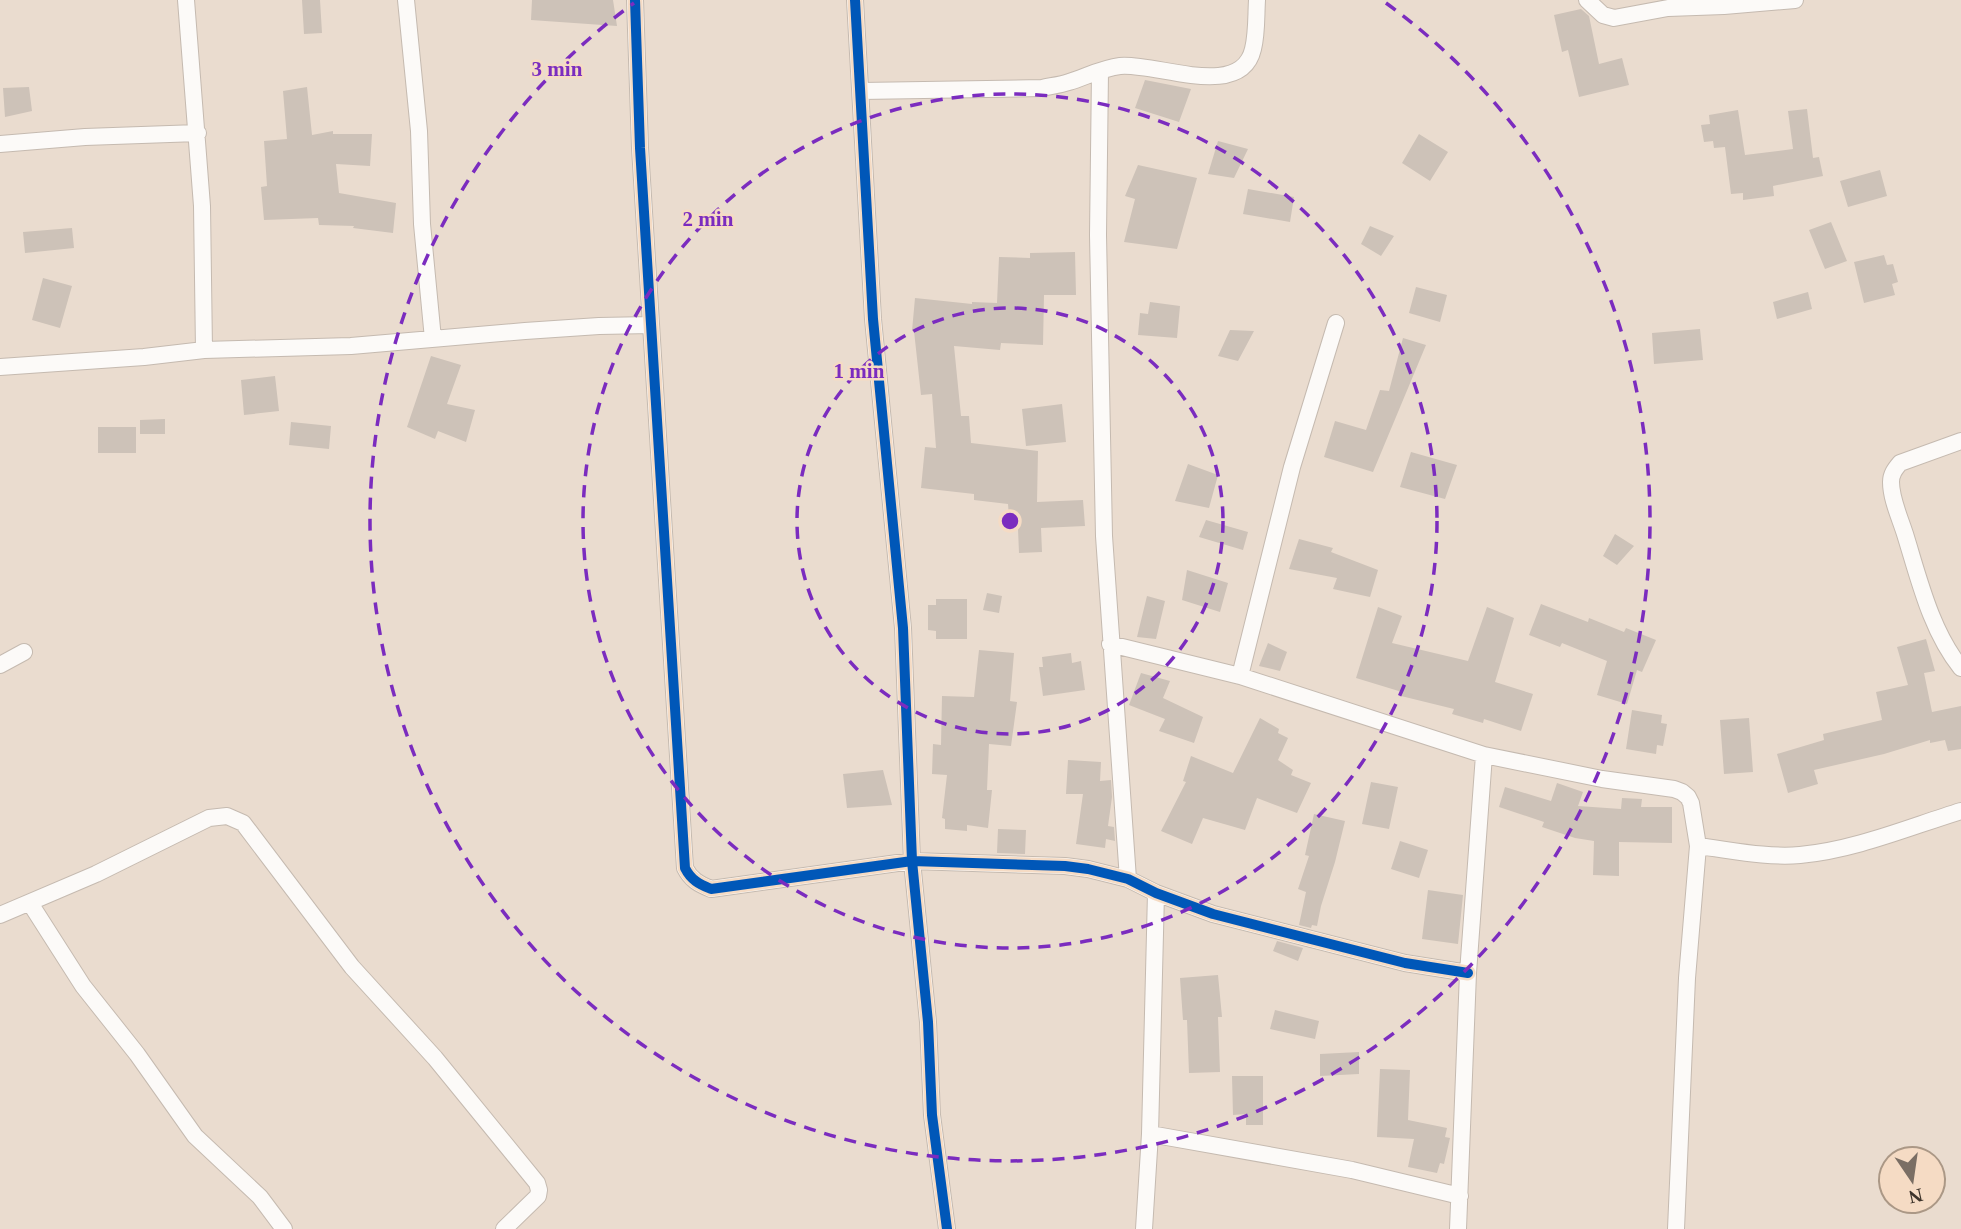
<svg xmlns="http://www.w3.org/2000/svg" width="1961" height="1229" font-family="'Times New Roman',serif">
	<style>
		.building { fill: #cdc2b8 }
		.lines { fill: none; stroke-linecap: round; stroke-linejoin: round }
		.street-casing { stroke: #c5bab0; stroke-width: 18 }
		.street { stroke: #fcfaf8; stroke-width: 16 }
		.cycleway-casing { stroke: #f5dbc4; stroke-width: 15 }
		.cycleway { stroke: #0057b8; stroke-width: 10 }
		.ring { fill: none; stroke: #7b2cbf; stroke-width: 3.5; stroke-dasharray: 12 9 }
		.centre { fill: #7b2cbf; stroke: #f5dbc4; stroke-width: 3.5 }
		.ring-label { font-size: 21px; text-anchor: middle; font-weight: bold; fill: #7b2cbf; stroke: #f5dbc4; stroke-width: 5; stroke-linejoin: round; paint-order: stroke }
	</style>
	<rect width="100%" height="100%" fill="#eadccf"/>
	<path class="building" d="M 302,0 L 320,0 L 322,33 L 304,34 Z
		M 532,0 L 613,0 L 617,26 L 531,20 Z
		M 1581,9 L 1589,16 L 1599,64 L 1622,58 L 1629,85 L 1579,97 L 1568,50 L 1562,52 L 1554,15 Z
		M 1145,80 L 1191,89 L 1179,122 L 1135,108 Z
		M 29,87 L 32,111 L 5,117 L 3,88 Z
		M 307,87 L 312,135 L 333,131 L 333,134 L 372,134 L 370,166 L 336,164 L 339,193 L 396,203 L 393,233 L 353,228 L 354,226 L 319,225 L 318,218 L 264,220 L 261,187 L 267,186 L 264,141 L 287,139 L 283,91 Z
		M 1807,109 L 1813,158 L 1819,157 L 1823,176 L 1773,186 L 1774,196 L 1743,200 L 1743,193 L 1731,194 L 1725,147 L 1714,148 L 1713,141 L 1704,142 L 1701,125 L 1710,124 L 1709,115 L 1738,110 L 1745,155 L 1793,149 L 1788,111 Z
		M 1419,134 L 1448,152 L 1430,181 L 1402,163 Z
		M 1218,141 L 1248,149 L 1234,178 L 1208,174 Z
		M 1138,165 L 1197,178 L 1177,249 L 1124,242 L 1135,199 L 1125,196 Z
		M 1880,170 L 1887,196 L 1848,207 L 1840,181 Z
		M 1248,189 L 1294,197 L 1290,222 L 1243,214 Z
		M 1831,222 L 1847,261 L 1825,269 L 1809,230 Z
		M 1370,226 L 1394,236 L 1381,256 L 1361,244 Z
		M 72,228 L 74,248 L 25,253 L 23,232 Z
		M 1075,252 L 1076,295 L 1044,295 L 1043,345 L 1001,343 L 1000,350 L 954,346 L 961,416 L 969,416 L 971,443 L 1038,451 L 1037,502 L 1083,500 L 1085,526 L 1041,528 L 1042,552 L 1019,553 L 1018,529 L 1010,530 L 1008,504 L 974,500 L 974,494 L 921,488 L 925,447 L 936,448 L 932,394 L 921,395 L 914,331 L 912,331 L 915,298 L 972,304 L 972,302 L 997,303 L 999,257 L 1030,258 L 1030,253 Z
		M 1884,255 L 1887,265 L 1893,264 L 1898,282 L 1892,284 L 1895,295 L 1864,303 L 1854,262 Z
		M 43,278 L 72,286 L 60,328 L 32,320 Z
		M 1416,287 L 1447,295 L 1440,322 L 1409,313 Z
		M 1808,292 L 1812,309 L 1777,319 L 1773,302 Z
		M 1150,302 L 1180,306 L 1177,338 L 1138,335 L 1140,313 L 1148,314 Z
		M 1700,329 L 1703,360 L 1654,364 L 1652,333 Z
		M 1230,330 L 1254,331 L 1238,361 L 1218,356 Z
		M 1403,338 L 1426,345 L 1373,472 L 1324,457 L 1335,421 L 1366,430 L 1380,390 L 1389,391 Z
		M 431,356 L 461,365 L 447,404 L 475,410 L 466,442 L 438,431 L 435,439 L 407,427 Z
		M 275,376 L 279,411 L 244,415 L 241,380 Z
		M 1062,404 L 1066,442 L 1026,446 L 1022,409 Z
		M 165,419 L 165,434 L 140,434 L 140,420 Z
		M 291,422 L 331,426 L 329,449 L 289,445 Z
		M 98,427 L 136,427 L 136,453 L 98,453 Z
		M 1411,452 L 1457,465 L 1445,499 L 1400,487 Z
		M 1188,464 L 1218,475 L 1209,508 L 1175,501 Z
		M 1206,520 L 1248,532 L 1243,550 L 1199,537 Z
		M 1615,534 L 1634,546 L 1617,565 L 1603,556 Z
		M 1299,539 L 1333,548 L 1331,552 L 1378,570 L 1370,597 L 1333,589 L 1337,578 L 1289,569 Z
		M 1187,570 L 1228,583 L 1220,612 L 1182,600 Z
		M 987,593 L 1002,596 L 999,613 L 983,610 Z
		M 1147,596 L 1165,601 L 1156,639 L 1137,637 Z
		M 936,599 L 967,599 L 967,639 L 936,639 L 936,631 L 928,630 L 928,605 L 936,605 Z
		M 1541,604 L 1588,622 L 1589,618 L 1624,632 L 1626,628 L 1656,640 L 1642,672 L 1637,670 L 1627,704 L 1597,695 L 1607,661 L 1562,643 L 1560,647 L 1529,635 Z
		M 1378,607 L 1402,616 L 1392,643 L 1468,661 L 1487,607 L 1514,618 L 1495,682 L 1533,694 L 1521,731 L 1484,719 L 1483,723 L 1452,714 L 1454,709 L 1401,696 L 1402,692 L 1356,678 Z
		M 1926,639 L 1935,671 L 1924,673 L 1932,712 L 1961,706 L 1961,749 L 1948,751 L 1945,740 L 1930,743 L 1930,740 L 1884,754 L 1814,770 L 1818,784 L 1788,793 L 1777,754 L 1824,740 L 1823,734 L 1882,720 L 1876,692 L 1908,685 L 1897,647 Z
		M 1268,643 L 1287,652 L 1280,671 L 1259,666 Z
		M 979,650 L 1014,653 L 1010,701 L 1017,702 L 1011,746 L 989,744 L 987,790 L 992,790 L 988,828 L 967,825 L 967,831 L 945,829 L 945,819 L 942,818 L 947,775 L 932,774 L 933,744 L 941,745 L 942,696 L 974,697 Z
		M 1071,653 L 1072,663 L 1081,661 L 1085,690 L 1043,696 L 1039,667 L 1043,667 L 1042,657 Z
		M 1141,673 L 1170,681 L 1163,698 L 1203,717 L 1194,743 L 1159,731 L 1165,719 L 1129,705 Z
		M 1632,710 L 1662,715 L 1661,723 L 1667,724 L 1663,746 L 1657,745 L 1656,754 L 1626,749 Z
		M 1260,718 L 1279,729 L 1278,733 L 1288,738 L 1278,760 L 1293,770 L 1291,775 L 1311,783 L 1297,813 L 1257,798 L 1245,830 L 1203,818 L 1192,844 L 1161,831 L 1186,782 L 1183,781 L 1191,756 L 1233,773 Z
		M 1749,718 L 1753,772 L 1724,774 L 1720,720 Z
		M 1068,760 L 1101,762 L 1100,781 L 1111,780 L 1112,797 L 1108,826 L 1114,827 L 1115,841 L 1106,839 L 1105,848 L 1076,844 L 1083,794 L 1066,794 Z
		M 883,770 L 892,805 L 847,808 L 843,774 Z
		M 1371,782 L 1398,787 L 1389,829 L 1362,824 Z
		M 1557,783 L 1583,792 L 1578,806 L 1621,809 L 1622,798 L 1642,799 L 1641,807 L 1672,807 L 1672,843 L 1619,842 L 1619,876 L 1593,875 L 1594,841 L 1575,838 L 1542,827 L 1544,822 L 1499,807 L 1505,787 L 1551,801 Z
		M 1314,814 L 1345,821 L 1335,862 L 1321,906 L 1317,926 L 1312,925 L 1311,928 L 1299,925 L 1306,892 L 1298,889 L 1309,856 L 1305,855 Z
		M 998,829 L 1026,830 L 1025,854 L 997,853 Z
		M 1400,841 L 1428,850 L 1419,878 L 1391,869 Z
		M 1428,890 L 1463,895 L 1458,944 L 1422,939 Z
		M 1277,941 L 1303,948 L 1298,961 L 1273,951 Z
		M 1218,975 L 1222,1017 L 1218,1017 L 1220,1072 L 1189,1073 L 1187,1020 L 1183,1020 L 1180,978 Z
		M 1275,1010 L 1319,1021 L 1315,1039 L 1270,1029 Z
		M 1359,1052 L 1359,1074 L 1320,1076 L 1320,1054 Z
		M 1380,1069 L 1410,1070 L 1408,1120 L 1447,1128 L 1445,1137 L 1450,1138 L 1444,1164 L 1440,1163 L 1437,1173 L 1408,1167 L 1414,1139 L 1377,1137 Z
		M 1232,1076 L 1263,1076 L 1263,1125 L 1246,1125 L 1246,1114 L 1233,1115 Z"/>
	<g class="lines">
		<defs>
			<path id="street" d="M 186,0 L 202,206 L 204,350
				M 406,0 L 419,131 L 422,224 L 433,339
				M 635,0 L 640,148 L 685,868 C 691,880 699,884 711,889 L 912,861 L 1065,866 L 1088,869 L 1128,879 L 1156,893 L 1213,914 L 1405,963 L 1468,973
				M 855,0 L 873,319 L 903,628 L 912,861 L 928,1022 L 932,1115 L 947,1229
				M 1587,0 L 1603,15 L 1614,18 L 1668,8 L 1724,6 L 1795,0
				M 1100,72 L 1098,235 L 1104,536 L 1128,879
				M 861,91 L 1042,88 C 1051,86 1060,85 1069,82 C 1085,77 1103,68 1120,66 C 1155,62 1241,101 1253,49 C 1257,33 1256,16 1257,0
				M 0,144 L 85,137 L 198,133
				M 0,367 L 144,357 L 204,350 L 351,346 L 525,331 L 599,326 L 651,325
				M 1961,441 L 1900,463 C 1895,469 1891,474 1891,482 C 1891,499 1900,518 1905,534 C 1919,579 1931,631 1961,668
				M 1110,644 L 1240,676 L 1484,755 L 1602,779 L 1674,789 L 1682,792 L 1688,797 L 1691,803 L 1698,846 L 1687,978 L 1676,1229
				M 0,665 L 24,652
				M 1240,676 L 1292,467 L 1336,323
				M 1698,846 C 1731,850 1767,858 1800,855 C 1855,850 1909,827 1961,811
				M 30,903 L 83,986 L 137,1054 L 195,1136 L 260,1197 L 284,1229
				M 0,915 L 96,874 L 209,818 L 227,816 L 243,823 L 352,967 L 435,1058 L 537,1183 L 539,1190 L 538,1196 L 504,1229
				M 1150,1134 L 1352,1170 L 1460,1196
				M 1144,1229 L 1150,1134 L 1156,893
				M 1458,1229 L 1468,973 L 1484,755"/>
		</defs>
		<use href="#street" class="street-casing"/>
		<use href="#street" class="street"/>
		<defs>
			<path id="cycleway" d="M 635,0 L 640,148 L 685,868 C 691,880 699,884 711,889 L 912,861 L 1065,866 L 1088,869 L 1128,879 L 1156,893 L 1213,914 L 1405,963 L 1468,973
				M 855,0 L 873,319 L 903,628 L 912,861 L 928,1022 L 932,1115 L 947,1229"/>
		</defs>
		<use href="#cycleway" class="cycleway-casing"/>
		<use href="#cycleway" class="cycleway"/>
	</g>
	<g class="ring">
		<circle cx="1010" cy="521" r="213"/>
		<circle cx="1010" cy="521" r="427"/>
		<path d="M1386 3A640 640 0 1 1 634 3"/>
	</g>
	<circle cx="1010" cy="521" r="10" class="centre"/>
	<g class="ring-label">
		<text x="557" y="76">3 min</text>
		<text x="708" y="226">2 min</text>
		<text x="859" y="378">1 min</text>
	</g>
	<g transform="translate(1912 1180) rotate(167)"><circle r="33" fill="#f5dbc4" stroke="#ab9886" stroke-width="2"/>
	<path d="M0-5L12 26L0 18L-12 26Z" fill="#7a6e64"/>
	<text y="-10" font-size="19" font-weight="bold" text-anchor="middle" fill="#3d332a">N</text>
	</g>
</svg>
